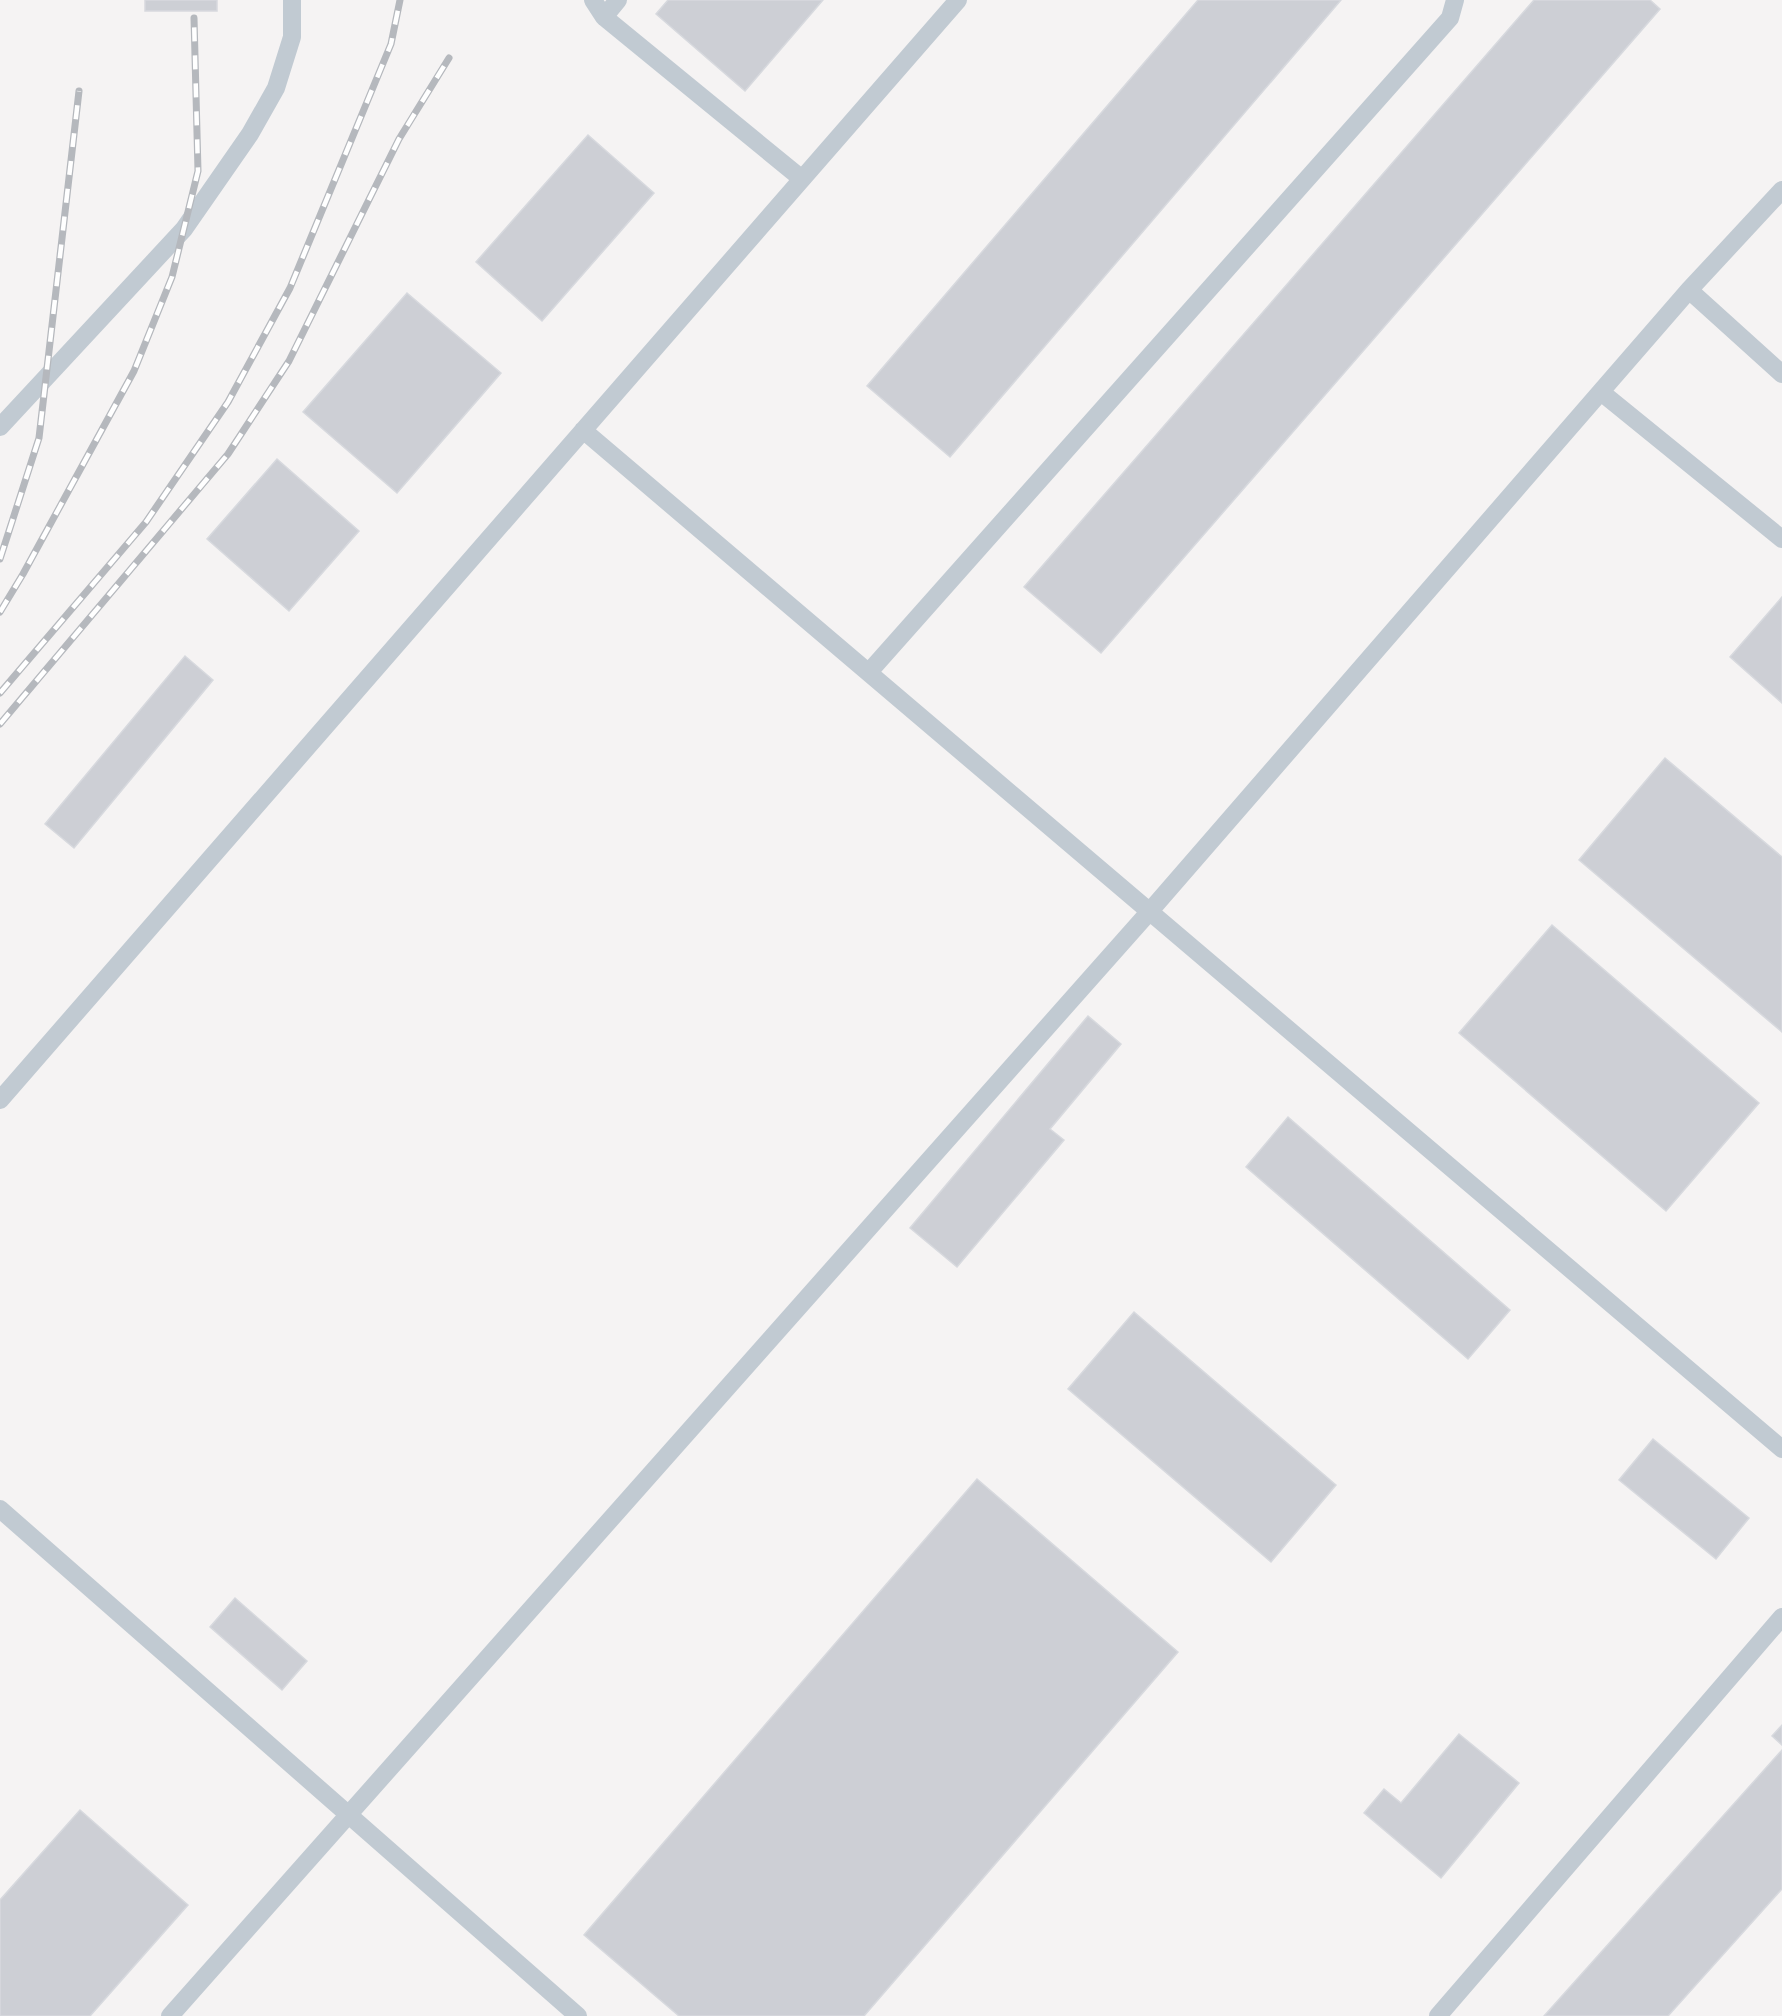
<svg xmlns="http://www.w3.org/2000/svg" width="1782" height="2016" font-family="'Fira Sans',sans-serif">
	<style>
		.building { fill: #cdcfd5; stroke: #d7d9de; stroke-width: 1.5 }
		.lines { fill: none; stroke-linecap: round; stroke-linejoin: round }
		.service { stroke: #c1cad2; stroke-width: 18 }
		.rail-casing { stroke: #b5b8bd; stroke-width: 7 }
		.rail { stroke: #fff; stroke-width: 4.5; stroke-dasharray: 14; stroke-linecap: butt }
	</style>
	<rect width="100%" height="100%" fill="#f5f3f3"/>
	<path class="building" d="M 145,0 L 217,0 L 217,11 L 145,11 Z
		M 668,0 L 823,0 L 745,91 L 656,14 Z
		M 1198,0 L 1341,0 L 950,457 L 867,386 Z
		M 1534,0 L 1650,0 L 1660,9 L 1101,653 L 1024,587 Z
		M 588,135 L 654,193 L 542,321 L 476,262 Z
		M 407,293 L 501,373 L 397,493 L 303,412 Z
		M 277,459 L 359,531 L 289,611 L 207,539 Z
		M 1782,597 L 1782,703 L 1730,657 Z
		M 185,656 L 213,680 L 74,848 L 45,824 Z
		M 1665,758 L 1782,857 L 1782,1032 L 1579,860 Z
		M 1552,925 L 1759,1103 L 1666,1211 L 1459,1033 Z
		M 1088,1016 L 1121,1044 L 1050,1129 L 1064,1140 L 957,1267 L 910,1228 Z
		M 1288,1117 L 1510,1310 L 1468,1359 L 1246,1167 Z
		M 1134,1312 L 1336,1485 L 1271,1562 L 1068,1389 Z
		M 1653,1439 L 1749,1518 L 1716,1559 L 1619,1480 Z
		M 977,1479 L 1178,1652 L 864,2016 L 679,2016 L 584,1935 Z
		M 235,1598 L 307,1661 L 282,1690 L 210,1627 Z
		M 1782,1725 L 1782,1745 L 1772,1736 Z
		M 1459,1734 L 1519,1783 L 1441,1878 L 1364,1813 L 1384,1789 L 1401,1803 Z
		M 1782,1750 L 1782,1889 L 1668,2016 L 1544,2016 Z
		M 80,1810 L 188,1905 L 90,2016 L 0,2016 L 0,1900 Z"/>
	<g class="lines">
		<path class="service" d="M 593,0 L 604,17
			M 618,0 L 604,17 L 802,179
			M 1689,290 L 1782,374
			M 1601,392 L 1782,539
			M 0,427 L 184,229 L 250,134 L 276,88 L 292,37 L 292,0
			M 583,430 L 1782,1449
			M 869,672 L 1450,18 L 1455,0
			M 0,1100 L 958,0
			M 0,1509 L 578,2016
			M 170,2016 L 1150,911 L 1689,290 L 1782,190
			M 1438,2016 L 1782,1617"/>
		<defs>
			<path id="rail" d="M 0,559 L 39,438 L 79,91
				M 0,612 L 23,574 L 134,371 L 172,277 L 198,171 L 194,18
				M 0,693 L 146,522 L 228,402 L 290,288 L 391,44 L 400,0
				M 0,724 L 228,454 L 289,361 L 399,139 L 449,58"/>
		</defs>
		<use href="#rail" class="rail-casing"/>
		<use href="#rail" class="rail"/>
	</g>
</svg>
